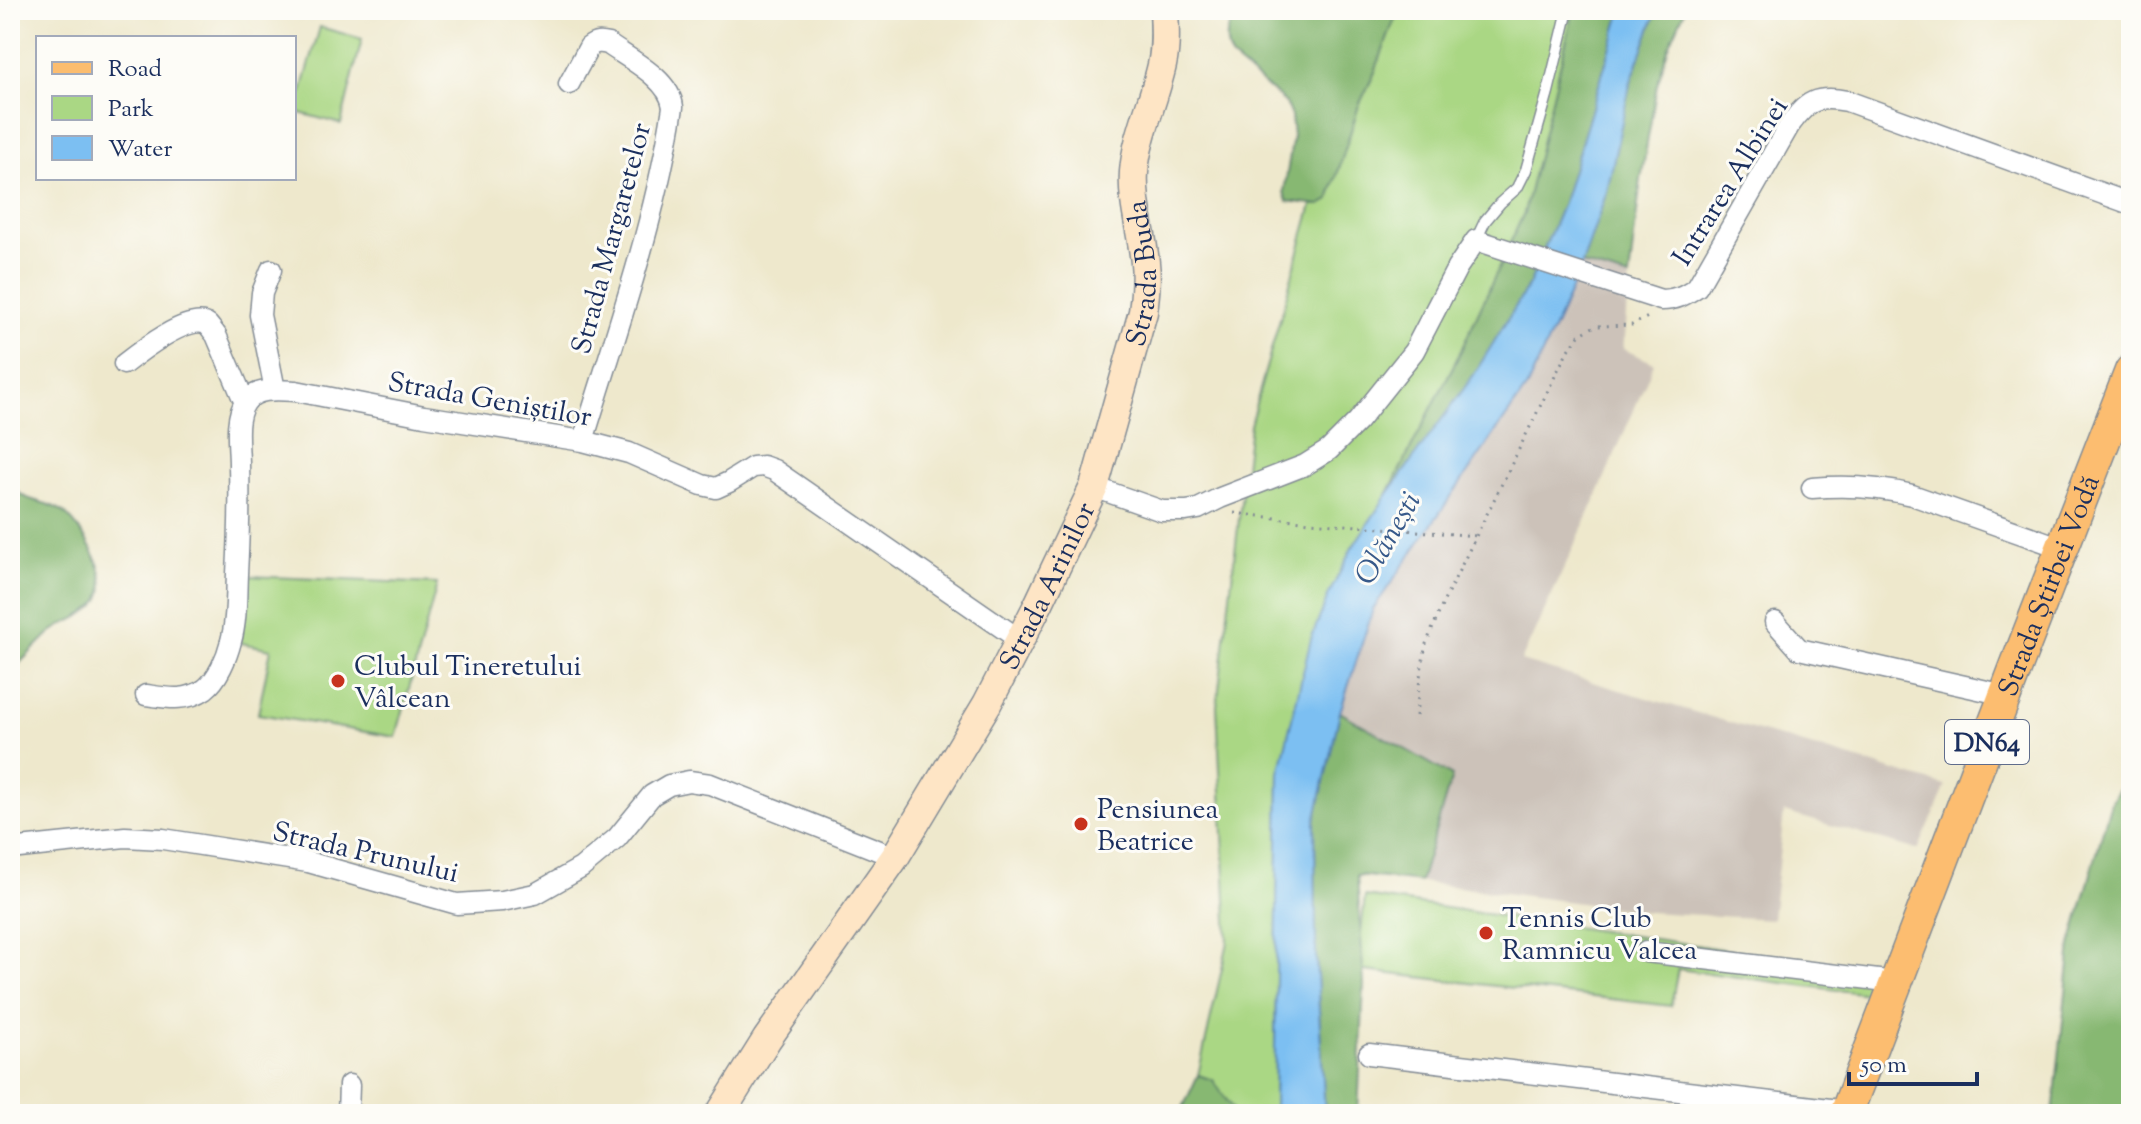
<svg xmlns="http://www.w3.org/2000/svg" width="2141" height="1124" font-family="'Sorts Mill Goudy',serif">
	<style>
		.industrial { fill: #ccc2b9 }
		.green { fill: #aad784; stroke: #628371; stroke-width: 2 }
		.forest { fill: #87b872; stroke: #517468; stroke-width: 2 }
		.water { fill: #7cbff2; stroke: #4c77a8; stroke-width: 2 }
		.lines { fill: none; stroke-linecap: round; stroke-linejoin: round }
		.lane-casing { stroke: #848c95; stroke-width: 13 }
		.street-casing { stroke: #848c95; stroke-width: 23 }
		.secondary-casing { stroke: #848c95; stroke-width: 31 }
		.primary-casing { stroke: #848c95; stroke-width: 35 }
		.path { stroke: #848c95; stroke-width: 3; stroke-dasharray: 2 6; stroke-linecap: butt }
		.lane { stroke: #fff; stroke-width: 10 }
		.street { stroke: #fff; stroke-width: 20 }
		.secondary { stroke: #fee5c5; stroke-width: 28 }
		.primary { stroke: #fcbd6f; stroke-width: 32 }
		.poi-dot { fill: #c8321e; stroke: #fdfcf7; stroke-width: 3 }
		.labels { text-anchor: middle; stroke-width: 6; stroke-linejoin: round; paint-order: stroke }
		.shield { fill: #fdfcf7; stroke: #5f6c8c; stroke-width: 2 }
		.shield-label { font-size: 26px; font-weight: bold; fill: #1b2f5e }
		.street-label { font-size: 28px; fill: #1b2f5e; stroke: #fdfcf7 }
		.poi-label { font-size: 28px; fill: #1b2f5e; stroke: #fdfcf7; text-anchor: start }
		.water-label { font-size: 30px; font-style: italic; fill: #385a8a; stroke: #fdfcf7 }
	</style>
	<rect width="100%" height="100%" fill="#fdfcf7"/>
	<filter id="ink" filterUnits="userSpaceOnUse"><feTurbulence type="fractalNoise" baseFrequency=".0125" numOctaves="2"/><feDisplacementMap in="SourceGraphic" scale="16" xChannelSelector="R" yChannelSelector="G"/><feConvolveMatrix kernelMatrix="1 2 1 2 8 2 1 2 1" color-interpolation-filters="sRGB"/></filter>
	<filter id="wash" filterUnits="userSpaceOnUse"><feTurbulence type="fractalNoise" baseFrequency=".006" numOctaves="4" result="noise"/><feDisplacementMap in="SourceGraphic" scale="32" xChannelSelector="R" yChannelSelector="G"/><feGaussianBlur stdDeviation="1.8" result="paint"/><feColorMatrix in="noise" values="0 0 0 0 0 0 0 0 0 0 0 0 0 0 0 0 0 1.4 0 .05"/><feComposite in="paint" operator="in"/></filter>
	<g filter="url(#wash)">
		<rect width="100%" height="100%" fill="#eee8cc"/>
		<path class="industrial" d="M 1582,264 L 1629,278 L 1623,349 L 1654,363 L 1589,514 L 1521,661 L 1946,786 L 1918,850 L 1784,812 L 1772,919 L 1648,912 L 1420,882 L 1452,776 L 1340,712 L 1373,609 L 1527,387 Z"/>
		<path class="green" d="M 1401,10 L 1574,10 L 1524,213 L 1458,357 L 1387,495 L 1352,548 L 1279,773 L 1274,1114 L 1236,1114 L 1213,1080 L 1198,1075 L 1228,942 L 1217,706 L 1250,425 L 1312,205 L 1320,205 L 1329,200 L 1359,105 L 1374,74 L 1394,21 Z
			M 320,27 L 362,39 L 341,124 L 296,112 Z
			M 247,576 L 437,584 L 396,737 L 258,714 L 271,649 L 241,643 Z
			M 1365,896 L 1890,974 L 1882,996 L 1678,969 L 1671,1006 L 1357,970 Z"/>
		<path class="forest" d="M 1242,10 L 1401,10 L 1394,21 L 1374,74 L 1359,105 L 1329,200 L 1320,205 L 1287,201 L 1284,192 L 1293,136 L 1291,116 L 1285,102 L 1231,57 C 1222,39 1228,23 1242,10 Z
			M 1574,10 L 1622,10 L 1562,206 L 1530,283 L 1474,376 L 1387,495 L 1458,357 L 1524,213 Z
			M 1657,10 L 1685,10 L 1668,49 L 1657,85 L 1641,179 L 1629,278 L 1582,264 L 1607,191 L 1630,84 Z
			M 10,475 C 16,506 42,497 62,511 C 81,525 116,580 97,603 C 85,617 64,622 50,633 C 36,646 24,660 10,672 Z
			M 1340,712 L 1452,776 L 1420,882 L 1357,875 L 1364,984 L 1358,1114 L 1325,1114 L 1316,958 L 1315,821 Z
			M 2131,771 L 2131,1114 L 2053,1114 L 2071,945 L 2111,802 Z
			M 1198,1075 L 1213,1080 L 1236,1114 L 1180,1114 Z"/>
		<path class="water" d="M 1622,10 L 1657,10 L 1630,84 L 1607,191 L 1582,264 L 1561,313 L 1527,387 L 1373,609 L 1340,712 L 1315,821 L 1316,958 L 1325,1114 L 1274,1114 L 1279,773 L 1311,639 L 1329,594 L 1352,548 L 1387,495 L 1473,376 L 1530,283 L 1562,206 Z"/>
	</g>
	<g filter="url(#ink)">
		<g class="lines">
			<defs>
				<path id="lane" d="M 1476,240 L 1485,221 L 1500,203 L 1517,188 L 1526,170 L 1548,92 L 1568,10"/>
				<path id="street" d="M 569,84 L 589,47 C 595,42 600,42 608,44 C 629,59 670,79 673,107 C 656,221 616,332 583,441
					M 271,270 L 262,293 L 260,315 L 275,390
					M 124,364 C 138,353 190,312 208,325 C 209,326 215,334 216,335 L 245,403
					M 1094,487 L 1162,511 L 1186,511 L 1198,509 L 1220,498 L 1305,465 L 1329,450 L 1358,421 L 1414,351 L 1457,268 L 1476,240 L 1661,300 C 1676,300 1685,295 1697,287 L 1789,126 C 1807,101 1816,95 1847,101 L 2131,204
					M 1812,488 C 1847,485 1879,487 1912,495 L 2062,548
					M 1775,622 L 1799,649 L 2005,695
					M 146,695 C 168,698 186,702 205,689 C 218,679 227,657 231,641 C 237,620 236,596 237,574 C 239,537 240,501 239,464 C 239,446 234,419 245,403 C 256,387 279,390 296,391 L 424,416 L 583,441 L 629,453 L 702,485 L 716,488 L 729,482 L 753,467 L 763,466 L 774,470 L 1020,640
					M 10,849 L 125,837 L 163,839 L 308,862 L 457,904 L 502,901 L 535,894 L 581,868 L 617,838 L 652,795 L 669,785 L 689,781 L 710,784 L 895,857
					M 1646,952 L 1895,982
					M 1369,1054 L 1847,1111
					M 348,1114 L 349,1085"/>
				<g id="secondary">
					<path id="s1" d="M 720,1114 L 767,1039 L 895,857 L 987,704 L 1038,605 L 1094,487 L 1143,312 C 1145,295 1147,280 1145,263 C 1142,232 1132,203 1134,172 C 1137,135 1154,101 1162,65 C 1166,47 1165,28 1164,10"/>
				</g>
				<g id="primary">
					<path id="s2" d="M 1846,1114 L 2019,659 L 2131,371"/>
				</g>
			</defs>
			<use href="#lane" class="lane-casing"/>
			<use href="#street" class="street-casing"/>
			<use href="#secondary" class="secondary-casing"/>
			<use href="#primary" class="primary-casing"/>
			<path class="path" d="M 1234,513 L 1310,522 L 1477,536
				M 1416,716 L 1420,677 L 1426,644 L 1444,601 L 1565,356 L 1579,335 L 1595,326 L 1632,325 L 1648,317"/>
			<use href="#lane" class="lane"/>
			<use href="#street" class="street"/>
			<use href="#secondary" class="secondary"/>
			<use href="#primary" class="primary"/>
		</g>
	</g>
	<g class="poi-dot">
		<circle cx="338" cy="681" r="8"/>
		<circle cx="1081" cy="824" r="8"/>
		<circle cx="1486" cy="933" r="8"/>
	</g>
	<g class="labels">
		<rect class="shield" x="1945" y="720" width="84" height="44" rx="6"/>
		<g class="shield-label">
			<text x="1987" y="751">DN64</text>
		</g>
		<g class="street-label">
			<text transform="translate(1729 181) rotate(-58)" y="10">Intrarea Albinei</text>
			<text transform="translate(610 238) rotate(-75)" y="10">Strada Margaretelor</text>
			<text dy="10" stroke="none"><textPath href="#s1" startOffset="952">Strada Buda</textPath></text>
			<text transform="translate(490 398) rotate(10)" y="10">Strada Geniștilor</text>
			<text dy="10" stroke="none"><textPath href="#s2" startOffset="566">Strada Știrbei Vodă</textPath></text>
			<text dy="10" stroke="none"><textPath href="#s1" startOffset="622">Strada Arinilor</textPath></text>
			<text transform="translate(366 851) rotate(13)" y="10">Strada Prunului</text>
		</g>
		<g class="poi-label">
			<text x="354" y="675">Clubul Tineretului<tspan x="354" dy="32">Vâlcean</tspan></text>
			<text x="1097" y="818">Pensiunea<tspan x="1097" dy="32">Beatrice</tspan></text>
			<text x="1502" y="927">Tennis Club<tspan x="1502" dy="32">Ramnicu Valcea</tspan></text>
		</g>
		<g class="water-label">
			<text transform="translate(1387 538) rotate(-60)" y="10">Olănești</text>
		</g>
	</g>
	<rect width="2141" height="1124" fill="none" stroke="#fdfcf7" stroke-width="40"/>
	<rect x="36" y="36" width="260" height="144" fill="#fdfcf7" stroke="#a3aaba" stroke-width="2"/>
	<rect x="52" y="62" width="40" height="12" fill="#fcbd6f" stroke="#a3aaba" stroke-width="2"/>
	<text x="108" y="76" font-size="24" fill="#1b2f5e">Road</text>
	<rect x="52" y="96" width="40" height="24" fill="#aad784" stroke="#a3aaba" stroke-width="2"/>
	<text x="108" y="116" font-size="24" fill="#1b2f5e">Park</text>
	<rect x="52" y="136" width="40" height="24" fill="#7cbff2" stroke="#a3aaba" stroke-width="2"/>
	<text x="108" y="156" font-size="24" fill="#1b2f5e">Water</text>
	<path d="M1849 1072v12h128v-12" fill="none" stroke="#1b2f5e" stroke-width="4"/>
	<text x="1861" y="1072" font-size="24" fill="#1b2f5e" stroke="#fdfcf7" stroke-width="6" paint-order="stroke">50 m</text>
</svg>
